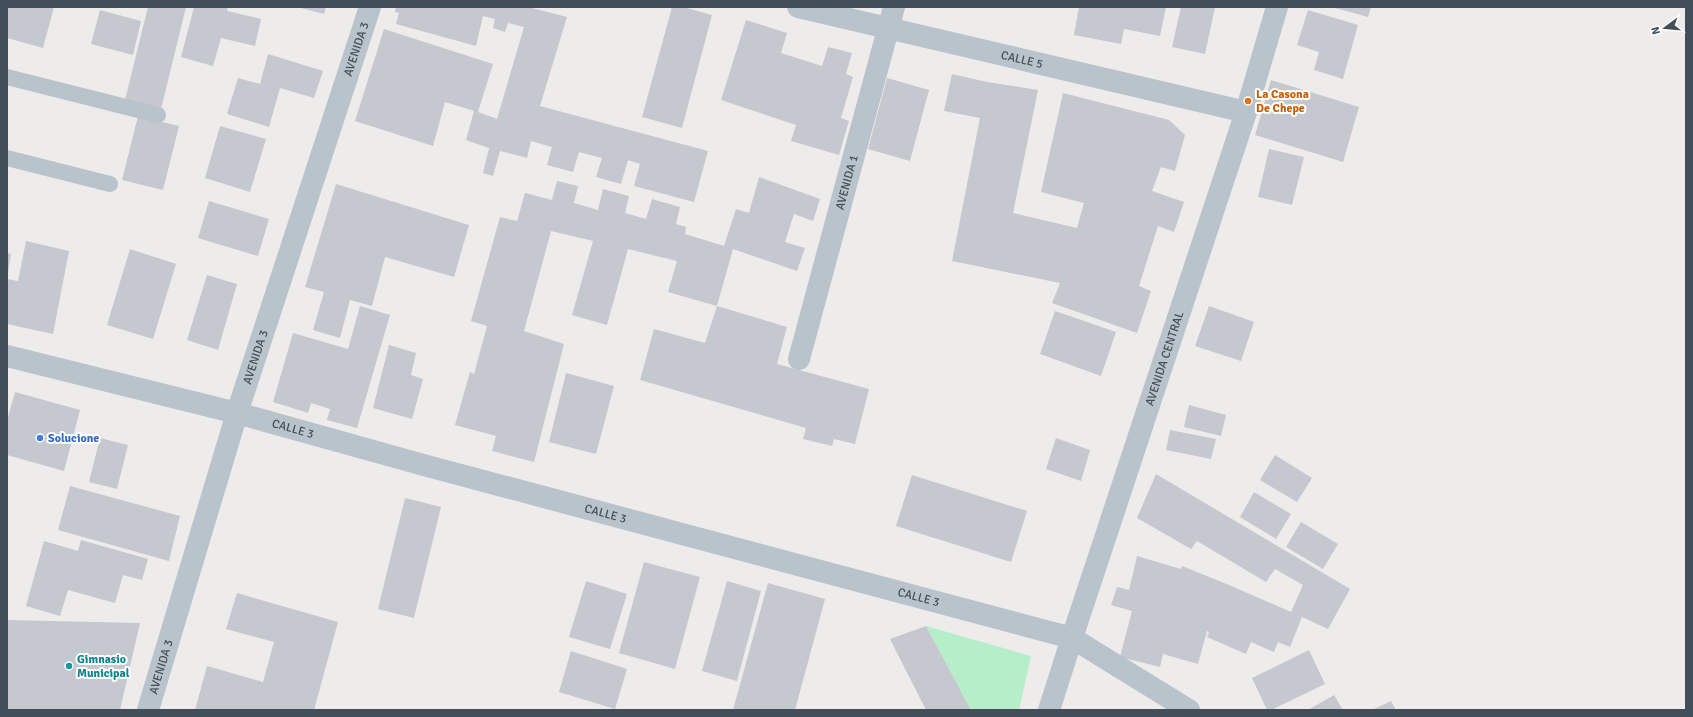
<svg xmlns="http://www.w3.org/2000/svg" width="1693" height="717" font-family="Signika,sans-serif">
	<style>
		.green { fill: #b7eeca }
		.building { fill: #c5c8ce }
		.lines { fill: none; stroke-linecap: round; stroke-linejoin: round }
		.service { stroke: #b9c3cb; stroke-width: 16 }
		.minor { stroke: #b9c3cb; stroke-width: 22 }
		.food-dot { fill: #e8710a; stroke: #fff; stroke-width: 1.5 }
		.shop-dot { fill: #3f7fe0; stroke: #fff; stroke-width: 1.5 }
		.culture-dot { fill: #0f9aa8; stroke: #fff; stroke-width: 1.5 }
		.labels { text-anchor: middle; stroke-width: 4; stroke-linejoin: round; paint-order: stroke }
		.street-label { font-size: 12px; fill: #434f58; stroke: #fff }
		.food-label { font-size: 12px; font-weight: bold; fill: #c56008; stroke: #fff; text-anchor: start }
		.shop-label { font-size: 12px; font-weight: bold; fill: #366cbe; stroke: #fff; text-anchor: start }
		.culture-label { font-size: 12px; font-weight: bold; fill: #0d838f; stroke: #fff; text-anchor: start }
	</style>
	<rect width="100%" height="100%" fill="#eeebeb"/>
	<path class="green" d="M 926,626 L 1031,656 L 1019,710 L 971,710 Z"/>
	<path class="building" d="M 7,7 L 54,7 L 43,48 L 7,38 Z
		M 148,7 L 186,7 L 161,109 L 125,100 Z
		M 194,7 L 228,7 L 227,11 L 261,19 L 255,46 L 221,38 L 213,66 L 181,57 Z
		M 297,7 L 326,7 L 324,14 Z
		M 396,7 L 528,7 L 567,17 L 540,106 L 708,151 L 694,202 L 634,186 L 640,164 L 628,160 L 621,184 L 596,177 L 602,158 L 579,152 L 573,172 L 547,165 L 552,147 L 531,141 L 527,158 L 500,151 L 493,176 L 483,173 L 489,148 L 466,140 L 474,111 L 445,102 L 433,146 L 355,121 L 384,29 L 493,64 L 478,112 L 497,119 L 524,27 L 508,23 L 505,32 L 493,28 L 495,19 L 483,16 L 476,46 L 396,24 L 399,13 L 395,12 Z
		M 672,7 L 683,7 L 712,15 L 682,128 L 642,117 Z
		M 1079,7 L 1166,7 L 1160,36 L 1124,29 L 1121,44 L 1074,35 Z
		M 1181,7 L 1215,7 L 1205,54 L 1172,47 Z
		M 1331,7 L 1371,7 L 1368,17 Z
		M 100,10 L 141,21 L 133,55 L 91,44 Z
		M 1308,10 L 1358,25 L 1343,79 L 1314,70 L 1319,52 L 1297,45 Z
		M 746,20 L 787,33 L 781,53 L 822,66 L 828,47 L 852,53 L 846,74 L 853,77 L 841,118 L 849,121 L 839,155 L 791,141 L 796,125 L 721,100 Z
		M 268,54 L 323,71 L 314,98 L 280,88 L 269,127 L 227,114 L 238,78 L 260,84 Z
		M 952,74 L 987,82 L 1038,90 L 1013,213 L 1077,228 L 1084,203 L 1041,192 L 1063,93 L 1169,120 L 1185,135 L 1175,171 L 1161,167 L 1152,191 L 1184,202 L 1174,232 L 1158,226 L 1139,286 L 1151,291 L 1137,333 L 1052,303 L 1060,283 L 952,261 L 980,118 L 944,111 Z
		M 887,78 L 929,90 L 910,161 L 868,149 Z
		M 1271,80 L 1359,107 L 1343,162 L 1255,135 Z
		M 138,116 L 179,126 L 163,190 L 122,180 Z
		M 220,126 L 266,139 L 250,192 L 205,178 Z
		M 1269,149 L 1304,157 L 1292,205 L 1258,197 Z
		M 759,177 L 820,199 L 813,221 L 794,214 L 785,242 L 805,248 L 797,271 L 733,249 L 717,306 L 787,327 L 777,364 L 869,389 L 855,444 L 834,439 L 832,446 L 803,439 L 806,428 L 640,380 L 654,329 L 705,343 L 717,306 L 668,292 L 677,261 L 628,249 L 607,325 L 572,315 L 593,241 L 551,231 L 524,331 L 564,344 L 534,462 L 492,451 L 496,436 L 455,425 L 470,372 L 474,374 L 487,326 L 471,321 L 500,217 L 517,221 L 525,193 L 552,200 L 557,181 L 578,186 L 574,203 L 598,210 L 603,189 L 629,196 L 625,213 L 646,219 L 652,199 L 680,207 L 676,224 L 686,227 L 685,234 L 724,246 L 736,209 L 749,213 Z
		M 336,184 L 469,225 L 454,277 L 385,257 L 372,306 L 350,300 L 340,338 L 313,330 L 324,292 L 305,287 Z
		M 209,201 L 269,219 L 258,256 L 198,238 Z
		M 26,241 L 69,251 L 53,334 L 7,324 L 7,279 L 18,281 Z
		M 130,249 L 176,264 L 153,339 L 107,325 Z
		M 7,253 L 11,254 L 8,273 L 7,272 Z
		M 207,275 L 237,284 L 218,350 L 187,340 Z
		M 360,306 L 390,315 L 357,428 L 327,420 L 330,409 L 311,403 L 308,413 L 273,402 L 293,333 L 348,349 Z
		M 1209,306 L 1254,322 L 1241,361 L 1195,346 Z
		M 1055,311 L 1116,332 L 1101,376 L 1040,354 Z
		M 389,345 L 416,353 L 411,375 L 423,379 L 412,419 L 373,408 Z
		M 566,373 L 614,386 L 596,454 L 549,442 Z
		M 15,392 L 80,410 L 64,471 L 7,455 L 7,421 Z
		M 1189,405 L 1226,415 L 1221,436 L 1184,427 Z
		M 1170,430 L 1216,439 L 1211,459 L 1166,450 Z
		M 100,438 L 128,445 L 117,489 L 89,482 Z
		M 1056,438 L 1090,450 L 1081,481 L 1046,469 Z
		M 1275,455 L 1312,478 L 1297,502 L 1260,480 Z
		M 1156,474 L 1350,589 L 1328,629 L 1302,617 L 1290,647 L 1278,642 L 1274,652 L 1251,642 L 1246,654 L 1207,637 L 1209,632 L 1207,631 L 1198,664 L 1163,654 L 1160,667 L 1120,657 L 1132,611 L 1111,605 L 1117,587 L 1129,590 L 1137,556 L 1181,569 L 1182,566 L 1229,585 L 1291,612 L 1303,585 L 1275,569 L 1266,582 L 1197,541 L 1191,549 L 1137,518 Z
		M 912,475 L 1027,511 L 1011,562 L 896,526 Z
		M 70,486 L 180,516 L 169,561 L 58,530 Z
		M 1254,492 L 1291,514 L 1276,539 L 1240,517 Z
		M 405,498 L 441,507 L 414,618 L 378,609 Z
		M 1301,522 L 1338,544 L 1323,569 L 1286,547 Z
		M 81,540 L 148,559 L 142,580 L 123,575 L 115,603 L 68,590 L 60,616 L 26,606 L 44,541 L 78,551 Z
		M 644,562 L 700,577 L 675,669 L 619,653 Z
		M 586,581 L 627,594 L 610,649 L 569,637 Z
		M 727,581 L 761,591 L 737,681 L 702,671 Z
		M 768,583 L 825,599 L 795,710 L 733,710 Z
		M 237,593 L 338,622 L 314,710 L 195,710 L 207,666 L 263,682 L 274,642 L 226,629 Z
		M 7,620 L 140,623 L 120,710 L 7,710 Z
		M 926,626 L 971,710 L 926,710 L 890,639 Z
		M 1309,650 L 1325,684 L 1271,710 L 1267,710 L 1252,678 Z
		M 571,651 L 627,669 L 615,709 L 559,692 Z
		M 1334,695 L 1343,710 L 1308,710 Z
		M 1391,701 L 1396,710 L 1372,710 Z"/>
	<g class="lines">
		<path class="service" d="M 7,77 L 158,115
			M 7,158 L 110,184"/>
		<g class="minor">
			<path id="s1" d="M 798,7 L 1246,112"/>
			<path id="s2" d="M 7,356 L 237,413 L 420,464 L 1072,638 L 1189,710"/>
			<path id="s3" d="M 799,359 L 894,7"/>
			<path id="s4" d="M 148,710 L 237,413 L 370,7"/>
			<path id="s5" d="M 1049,710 L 1072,638 L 1246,112 L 1277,7"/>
		</g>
	</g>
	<circle class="food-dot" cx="1248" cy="101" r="4"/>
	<circle class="shop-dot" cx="40" cy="438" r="4"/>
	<circle class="culture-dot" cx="69" cy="666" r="4"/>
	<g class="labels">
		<g class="street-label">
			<text dy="4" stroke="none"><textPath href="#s4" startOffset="693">AVENIDA 3</textPath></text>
			<text dy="4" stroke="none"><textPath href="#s1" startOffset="230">CALLE 5</textPath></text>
			<text dy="4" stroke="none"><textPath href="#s3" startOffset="183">AVENIDA 1</textPath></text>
			<text dy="4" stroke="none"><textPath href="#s4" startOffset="369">AVENIDA 3</textPath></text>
			<text dy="4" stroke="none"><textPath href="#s5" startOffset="370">AVENIDA CENTRAL</textPath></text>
			<text dy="4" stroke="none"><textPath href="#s2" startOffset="295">CALLE 3</textPath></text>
			<text dy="4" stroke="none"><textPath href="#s2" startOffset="619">CALLE 3</textPath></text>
			<text dy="4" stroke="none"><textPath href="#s2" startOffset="943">CALLE 3</textPath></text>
			<text dy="4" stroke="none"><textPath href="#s4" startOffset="45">AVENIDA 3</textPath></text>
		</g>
		<g class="food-label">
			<text x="1256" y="98">La Casona<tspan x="1256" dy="14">De Chepe</tspan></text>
		</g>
		<g class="shop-label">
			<text x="48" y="442">Solucione</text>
		</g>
		<g class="culture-label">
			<text x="77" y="663">Gimnasio<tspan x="77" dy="14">Municipal</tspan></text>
		</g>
	</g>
	<rect width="1693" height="717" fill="none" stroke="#434f58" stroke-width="16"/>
	<g transform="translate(1665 28) rotate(254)" stroke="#ffffff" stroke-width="3" paint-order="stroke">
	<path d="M0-3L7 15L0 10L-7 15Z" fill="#434f58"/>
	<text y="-6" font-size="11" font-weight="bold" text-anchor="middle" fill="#434f58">N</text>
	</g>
</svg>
